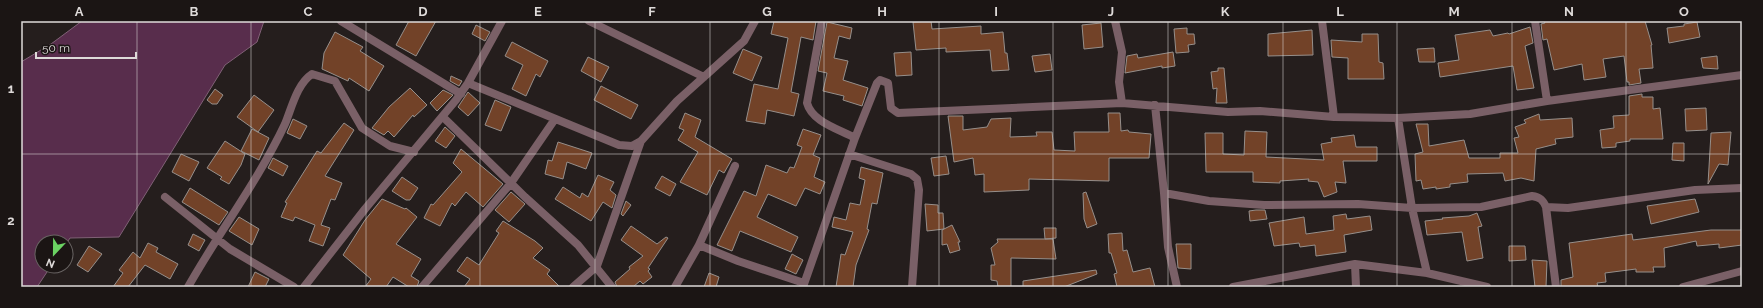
<svg xmlns="http://www.w3.org/2000/svg" width="1763" height="308" font-family="Raleway,sans-serif">
	<style>
		.water { fill: #582d4c; stroke: #806176 }
		.building { fill: #724228; stroke: #968f8b }
		.lines { fill: none; stroke-linecap: round; stroke-linejoin: round }
		.street { stroke: #7a6067; stroke-width: 8 }
		.grid { fill: none; stroke: #dedad9; stroke-width: 1; stroke-opacity: 0.55 }
		.neatline { fill: none; stroke: #dedad9; stroke-width: 1.5 }
		.grid-label { font-size: 13px; text-anchor: middle; font-weight: bold; fill: #dedad9 }
	</style>
	<rect width="100%" height="100%" fill="#251e1d"/>
	<path class="water" d="M 82,21 L 264,21 L 257,42 L 225,65 L 119,237 L 70,238 L 66,244 L 66,242 L 42,242 L 42,266 L 51,266 L 37,287 L 21,287 L 21,62 L 51,44 Z"/>
	<path class="building" d="M 409,21 L 436,21 L 416,56 L 396,45 Z
		M 774,21 L 816,21 L 813,40 L 801,37 L 791,92 L 799,94 L 794,116 L 767,110 L 765,124 L 746,121 L 754,84 L 778,89 L 788,38 L 771,34 Z
		M 931,21 L 932,29 L 981,26 L 981,34 L 1003,32 L 1005,53 L 1007,53 L 1009,70 L 992,71 L 990,50 L 946,52 L 946,48 L 916,50 L 913,22 Z
		M 1544,21 L 1645,21 L 1652,45 L 1651,45 L 1653,68 L 1639,69 L 1641,83 L 1629,85 L 1629,82 L 1627,82 L 1624,56 L 1603,59 L 1606,77 L 1584,80 L 1582,64 L 1554,70 L 1547,39 L 1543,40 L 1541,24 L 1545,23 Z
		M 827,22 L 852,28 L 850,39 L 839,36 L 834,58 L 848,61 L 843,80 L 868,88 L 862,106 L 843,100 L 844,96 L 823,91 L 827,73 L 818,71 Z
		M 1697,22 L 1700,37 L 1669,43 L 1667,28 L 1684,26 L 1684,24 Z
		M 1101,23 L 1103,47 L 1084,49 L 1082,25 Z
		M 476,25 L 490,32 L 485,41 L 472,34 Z
		M 1530,27 L 1533,43 L 1525,46 L 1534,88 L 1517,90 L 1513,66 L 1440,77 L 1438,63 L 1459,60 L 1455,35 L 1490,30 L 1493,36 L 1508,33 L 1509,34 Z
		M 1187,28 L 1187,34 L 1194,34 L 1195,44 L 1188,45 L 1189,52 L 1176,53 L 1174,29 Z
		M 1312,30 L 1313,55 L 1268,56 L 1268,34 Z
		M 335,32 L 363,47 L 360,51 L 384,66 L 369,91 L 349,78 L 348,81 L 322,69 L 324,53 Z
		M 1362,34 L 1378,34 L 1379,62 L 1383,63 L 1384,79 L 1348,79 L 1348,58 L 1332,57 L 1331,40 L 1362,42 Z
		M 512,42 L 548,61 L 540,77 L 536,74 L 526,96 L 512,89 L 523,65 L 505,56 Z
		M 1434,48 L 1435,62 L 1419,62 L 1417,49 Z
		M 743,49 L 762,57 L 752,81 L 733,73 Z
		M 911,52 L 912,75 L 896,76 L 894,53 Z
		M 1173,52 L 1175,66 L 1162,68 L 1162,66 L 1125,73 L 1127,56 L 1137,54 L 1138,58 Z
		M 1050,54 L 1052,70 L 1035,72 L 1032,56 Z
		M 1717,56 L 1718,69 L 1703,68 L 1701,58 Z
		M 588,57 L 609,67 L 601,82 L 581,71 Z
		M 1218,68 L 1224,68 L 1227,103 L 1216,103 L 1217,88 L 1213,89 L 1211,72 L 1218,71 Z
		M 451,76 L 462,81 L 459,86 L 450,81 Z
		M 601,86 L 638,105 L 631,119 L 594,100 Z
		M 410,88 L 427,105 L 414,117 L 413,115 L 394,137 L 388,131 L 384,135 L 372,128 L 389,107 Z
		M 215,89 L 223,95 L 217,104 L 212,104 L 207,100 Z
		M 443,90 L 453,95 L 437,111 L 430,103 Z
		M 468,92 L 480,103 L 468,116 L 458,107 Z
		M 1642,94 L 1642,97 L 1653,97 L 1653,109 L 1660,108 L 1663,139 L 1630,139 L 1630,141 L 1616,143 L 1616,147 L 1602,148 L 1600,130 L 1614,128 L 1613,116 L 1629,115 L 1629,96 Z
		M 254,95 L 274,110 L 258,132 L 237,117 Z
		M 495,100 L 511,107 L 501,131 L 485,125 Z
		M 1706,108 L 1707,130 L 1686,131 L 1685,109 Z
		M 685,113 L 701,120 L 695,137 L 732,159 L 724,173 L 719,170 L 707,195 L 680,182 L 698,152 L 678,140 L 684,130 L 679,128 Z
		M 1108,113 L 1120,113 L 1121,131 L 1128,130 L 1129,132 L 1151,134 L 1149,158 L 1109,158 L 1109,181 L 1029,179 L 1029,190 L 984,192 L 984,174 L 975,175 L 973,158 L 954,162 L 948,116 L 963,116 L 963,130 L 987,127 L 991,119 L 1011,118 L 1010,137 L 1037,136 L 1036,132 L 1052,132 L 1054,150 L 1075,151 L 1074,132 L 1109,132 Z
		M 1539,114 L 1540,120 L 1572,118 L 1573,137 L 1555,139 L 1556,144 L 1536,149 L 1534,181 L 1521,178 L 1505,181 L 1503,173 L 1467,174 L 1468,182 L 1450,184 L 1450,187 L 1436,189 L 1436,187 L 1423,189 L 1421,180 L 1416,181 L 1415,154 L 1423,152 L 1416,124 L 1428,124 L 1429,146 L 1464,140 L 1469,158 L 1500,158 L 1500,153 L 1518,153 L 1514,138 L 1519,137 L 1515,127 L 1526,123 L 1524,120 Z
		M 293,119 L 307,126 L 300,139 L 287,133 Z
		M 344,123 L 354,130 L 325,176 L 342,183 L 335,200 L 331,199 L 321,225 L 330,228 L 323,246 L 309,241 L 315,225 L 295,217 L 293,221 L 281,217 L 287,203 L 285,202 L 317,151 L 321,153 Z
		M 445,127 L 455,136 L 446,148 L 435,141 Z
		M 252,129 L 269,138 L 259,160 L 241,151 Z
		M 803,129 L 821,135 L 813,155 L 820,158 L 814,177 L 825,182 L 820,194 L 805,188 L 796,206 L 768,194 L 757,217 L 798,237 L 791,252 L 740,231 L 732,251 L 717,245 L 744,191 L 756,196 L 766,165 L 787,173 L 790,167 L 794,168 L 802,147 L 797,145 Z
		M 1245,131 L 1267,132 L 1266,157 L 1324,160 L 1321,144 L 1332,142 L 1331,138 L 1354,135 L 1356,147 L 1377,147 L 1377,161 L 1343,161 L 1346,183 L 1335,182 L 1337,192 L 1324,197 L 1318,182 L 1308,181 L 1309,179 L 1280,181 L 1280,183 L 1253,182 L 1253,172 L 1206,172 L 1205,133 L 1223,133 L 1223,154 L 1244,155 Z
		M 1731,132 L 1728,165 L 1719,164 L 1708,184 L 1711,133 Z
		M 225,141 L 245,154 L 241,165 L 229,184 L 220,179 L 222,177 L 207,168 Z
		M 558,142 L 592,153 L 586,169 L 567,162 L 563,179 L 545,174 L 548,160 L 552,161 Z
		M 1673,143 L 1684,143 L 1684,161 L 1672,160 Z
		M 461,149 L 503,184 L 483,207 L 466,192 L 455,206 L 452,203 L 440,226 L 424,218 L 431,204 L 433,205 L 462,172 L 453,163 Z
		M 181,154 L 199,162 L 189,181 L 172,172 Z
		M 946,156 L 949,174 L 934,176 L 931,158 Z
		M 273,158 L 288,166 L 283,176 L 268,168 Z
		M 861,167 L 883,173 L 877,204 L 872,203 L 867,229 L 869,230 L 856,265 L 853,287 L 836,287 L 841,254 L 845,255 L 853,232 L 832,227 L 834,217 L 846,220 L 850,203 L 860,205 L 865,180 L 859,178 Z
		M 598,175 L 614,182 L 610,190 L 616,195 L 612,208 L 603,202 L 591,221 L 555,199 L 563,187 L 580,198 L 582,193 L 588,197 Z
		M 662,176 L 676,184 L 670,196 L 655,188 Z
		M 402,177 L 418,188 L 410,200 L 406,200 L 392,191 Z
		M 190,188 L 228,212 L 219,225 L 182,202 Z
		M 511,192 L 525,204 L 509,222 L 495,210 Z
		M 1086,192 L 1097,224 L 1087,228 L 1084,219 L 1083,193 Z
		M 382,199 L 405,209 L 406,208 L 417,217 L 396,244 L 421,259 L 411,276 L 419,281 L 417,287 L 409,287 L 393,277 L 386,287 L 365,287 L 371,279 L 343,255 L 365,220 Z
		M 1695,199 L 1699,212 L 1651,224 L 1647,206 Z
		M 626,201 L 631,205 L 623,216 L 621,214 Z
		M 925,204 L 938,205 L 938,213 L 943,213 L 944,229 L 952,225 L 960,242 L 958,242 L 960,250 L 950,253 L 947,244 L 942,245 L 942,230 L 944,229 L 927,231 Z
		M 1256,210 L 1265,210 L 1267,219 L 1250,221 L 1249,211 Z
		M 1477,213 L 1482,226 L 1478,227 L 1483,258 L 1467,261 L 1462,232 L 1427,235 L 1425,221 L 1443,219 L 1442,218 L 1469,216 Z
		M 1346,214 L 1347,219 L 1370,216 L 1372,230 L 1344,235 L 1346,252 L 1316,256 L 1315,245 L 1300,247 L 1299,243 L 1274,246 L 1269,223 L 1304,217 L 1306,234 L 1334,230 L 1333,216 Z
		M 239,217 L 259,229 L 252,245 L 229,231 Z
		M 503,221 L 535,241 L 543,248 L 533,258 L 550,270 L 547,274 L 560,287 L 464,287 L 470,279 L 457,271 L 467,257 L 479,265 L 499,233 L 496,231 Z
		M 631,226 L 657,244 L 666,237 L 668,238 L 648,268 L 650,269 L 648,271 L 652,277 L 643,284 L 640,281 L 633,287 L 617,287 L 615,282 L 630,269 L 629,267 L 643,256 L 621,240 Z
		M 1044,228 L 1056,228 L 1056,238 L 1045,239 Z
		M 1711,230 L 1742,230 L 1742,245 L 1719,248 L 1719,244 L 1697,246 L 1696,241 L 1664,248 L 1665,267 L 1653,267 L 1654,272 L 1636,272 L 1636,269 L 1605,273 L 1606,282 L 1597,283 L 1598,287 L 1561,287 L 1561,280 L 1573,277 L 1569,243 L 1632,234 L 1633,240 Z
		M 1122,233 L 1123,251 L 1127,250 L 1133,272 L 1150,268 L 1155,287 L 1117,287 L 1114,274 L 1117,273 L 1111,253 L 1109,253 L 1108,234 Z
		M 193,234 L 205,240 L 199,251 L 188,245 Z
		M 997,239 L 1053,239 L 1056,259 L 1011,258 L 1011,287 L 998,287 L 997,281 L 991,280 L 991,265 L 995,265 L 991,248 L 998,242 Z
		M 148,243 L 158,248 L 156,252 L 178,264 L 170,279 L 145,265 L 128,287 L 113,287 L 123,273 L 119,270 L 133,252 L 140,258 Z
		M 1176,244 L 1191,244 L 1191,269 L 1178,268 Z
		M 89,246 L 102,254 L 88,272 L 77,265 Z
		M 1509,246 L 1525,246 L 1526,260 L 1509,261 Z
		M 792,254 L 803,260 L 796,274 L 785,269 Z
		M 1532,260 L 1547,261 L 1546,287 L 1535,287 Z
		M 1096,270 L 1097,274 L 1064,287 L 1023,287 L 1023,281 Z
		M 255,272 L 269,279 L 265,287 L 248,287 Z
		M 709,273 L 719,277 L 716,287 L 704,287 Z"/>
	<g class="lines">
		<path class="street" d="M 341,21 L 461,94
			M 589,21 L 704,77
			M 822,21 L 807,103 C 812,122 839,129 855,138
			M 1115,21 L 1122,52 L 1119,82 L 1122,103
			M 1322,21 L 1334,117
			M 1535,21 L 1547,101
			M 468,83 L 619,145 L 632,146 L 641,141 L 677,101 L 744,41 L 755,21
			M 1155,105 L 1164,193
			M 443,117 L 525,197 L 578,245 L 612,287
			M 1398,118 L 1412,208 L 1427,273
			M 849,154 L 911,174 L 917,179 L 919,190 L 912,287
			M 165,197 L 230,249 L 294,287
			M 1546,207 L 1568,208 L 1695,190 L 1742,188
			M 699,245 L 735,166
			M 1355,264 L 1356,287
			M 188,287 C 219,232 258,181 285,124 C 292,107 297,84 312,74 L 335,81 L 362,128 L 390,146 L 414,152
			M 304,287 L 365,209 L 456,100 L 468,83 L 502,21
			M 422,287 L 511,183 L 555,119
			M 573,287 L 597,266 L 641,141
			M 675,287 L 699,245 L 738,261 L 804,283
			M 803,287 L 855,138 L 877,83 L 880,80 L 888,83 L 891,108 L 898,113 L 1122,103 L 1228,112 L 1260,111 L 1334,117 L 1398,118 L 1470,114 L 1547,101 L 1742,75
			M 1177,287 L 1168,247 L 1164,193 L 1209,201 L 1264,205 L 1358,204 L 1412,208 L 1481,207 L 1532,196 C 1540,197 1543,200 1546,207 L 1556,287
			M 1233,287 L 1355,264 L 1427,273 L 1487,287
			M 1683,287 L 1742,271"/>
	</g>
	<path class="grid" d="M 137,21 L 137,287M 251,21 L 251,287M 366,21 L 366,287M 480,21 L 480,287M 595,21 L 595,287M 710,21 L 710,287M 824,21 L 824,287M 939,21 L 939,287M 1053,21 L 1053,287M 1168,21 L 1168,287M 1283,21 L 1283,287M 1397,21 L 1397,287M 1512,21 L 1512,287M 1626,21 L 1626,287M 21,154 L 1742,154"/>
	<rect width="1763" height="308" fill="none" stroke="#1b1514" stroke-width="44"/>
	<g transform="translate(54 254) rotate(202)"><circle r="19" fill="#1b1514" stroke="#696463"/>
	<path d="M0-3L7 15L0 10L-7 15Z" fill="#6bd363"/>
	<text y="-6" font-size="11" font-weight="bold" text-anchor="middle" fill="#dedad9">N</text>
	</g>
	<path d="M36 52v6h100v-6" fill="none" stroke="#dedad9" stroke-width="2"/>
	<text x="42" y="52" font-size="12" fill="#dedad9" stroke="#1b1514" stroke-width="3" paint-order="stroke">50 m</text>
	<rect x="22" y="22" width="1719" height="264" class="neatline"/>
	<g class="grid-label">
		<text x="79" y="16">A</text>
		<text x="194" y="16">B</text>
		<text x="308" y="16">C</text>
		<text x="423" y="16">D</text>
		<text x="538" y="16">E</text>
		<text x="652" y="16">F</text>
		<text x="767" y="16">G</text>
		<text x="882" y="16">H</text>
		<text x="996" y="16">I</text>
		<text x="1111" y="16">J</text>
		<text x="1225" y="16">K</text>
		<text x="1340" y="16">L</text>
		<text x="1454" y="16">M</text>
		<text x="1569" y="16">N</text>
		<text x="1684" y="16">O</text>
		<text x="11" y="93">1</text>
		<text x="11" y="225">2</text>
	</g>
</svg>
